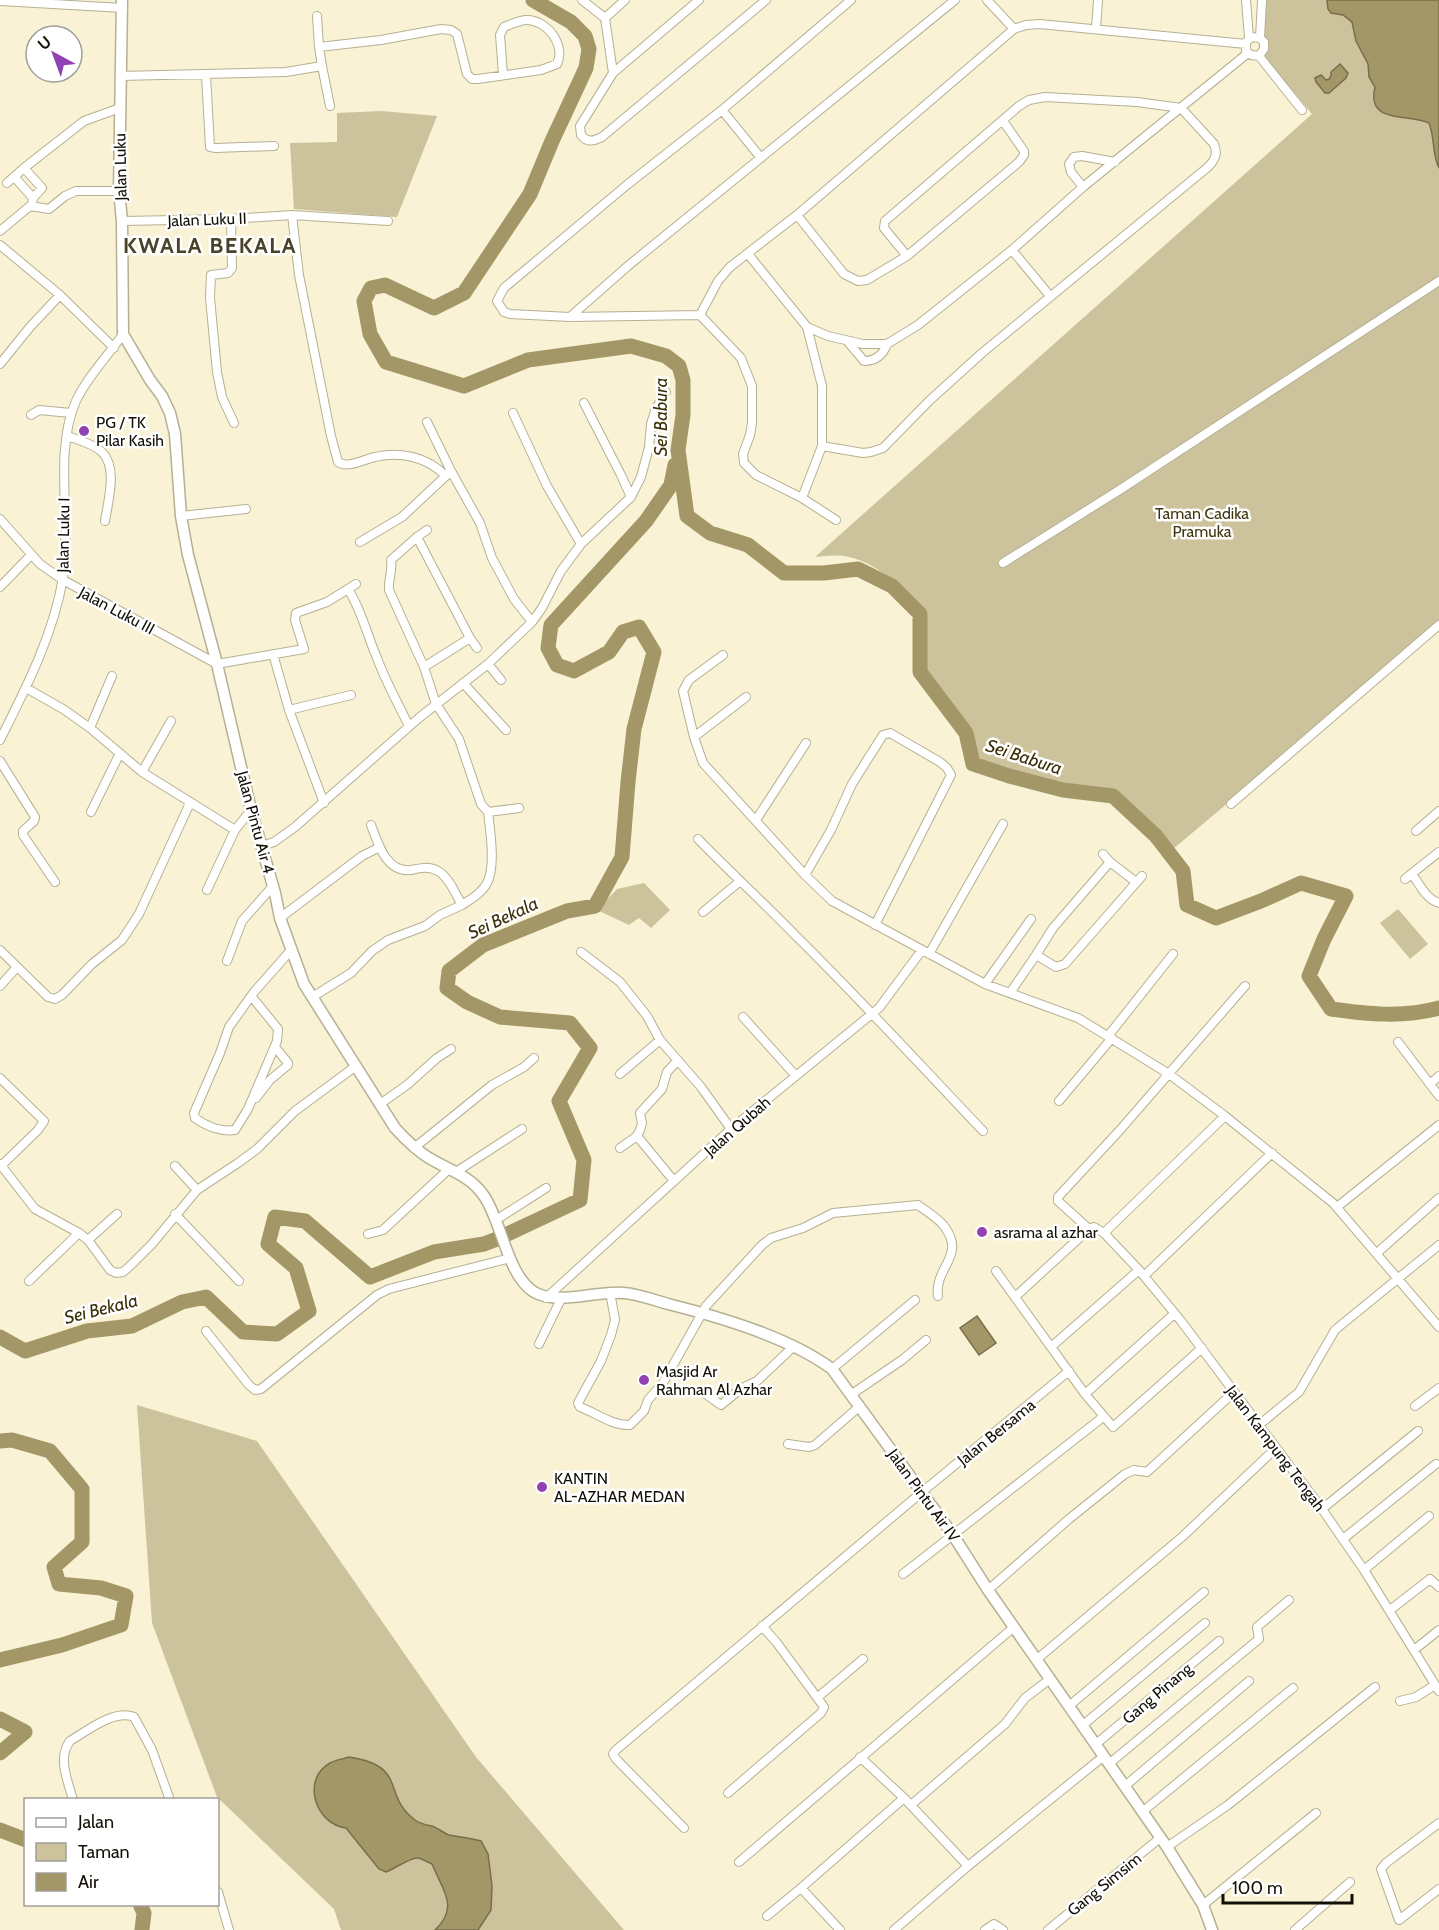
<svg xmlns="http://www.w3.org/2000/svg" width="1439" height="1930" font-family="Cabin,sans-serif">
	<style>
		.green { fill: #ccc39c }
		.water { fill: #a49767; stroke: #786e4a; stroke-width: 1.5 }
		.lines { fill: none; stroke-linecap: round; stroke-linejoin: round }
		.river { stroke: #a49767; stroke-width: 15 }
		.minor-casing { stroke: #b6b093; stroke-width: 10 }
		.secondary-casing { stroke: #b6b093; stroke-width: 13 }
		.minor { stroke: #fff; stroke-width: 8 }
		.secondary { stroke: #fff; stroke-width: 10 }
		.poi-dot { fill: #9142b2; stroke: #fff; stroke-width: 2 }
		.labels { text-anchor: middle; stroke-width: 5; stroke-linejoin: round; paint-order: stroke }
		.street-label { font-size: 16px; fill: #131006; stroke: #fff }
		.poi-label { font-size: 16px; fill: #131006; stroke: #fff; text-anchor: start }
		.park-label { font-size: 16px; fill: #40360d; stroke: #fff }
		.water-label { font-size: 18px; font-style: italic; fill: #3a3006; stroke: #fff }
		.district-label { font-size: 22px; font-weight: bold; letter-spacing: 1.5px; fill: #49432a; stroke: #fff }
	</style>
	<rect width="100%" height="100%" fill="#f9f2d4"/>
	<path class="green" d="M 1264,0 L 1439,0 L 1439,626 L 1173,849 L 1115,791 L 1049,781 L 978,761 L 970,729 L 925,670 L 926,611 C 904,590 880,564 849,557 C 839,554 826,556 815,557 L 1312,114 L 1264,56 C 1268,48 1270,42 1263,35 Z
		M 382,111 L 437,116 L 397,217 L 294,209 L 290,143 L 337,142 L 337,113 Z
		M 644,883 L 670,910 L 651,928 L 639,918 L 629,925 L 597,910 L 617,889 Z
		M 1398,909 L 1428,944 L 1410,959 L 1380,923 Z
		M 137,1405 L 257,1441 L 476,1757 L 624,1930 L 341,1930 L 334,1909 L 217,1797 L 152,1623 Z"/>
	<path class="water" d="M 1327,0 L 1439,0 L 1439,168 C 1432,154 1435,138 1429,123 C 1408,113 1366,125 1375,87 L 1369,77 L 1368,64 L 1356,41 L 1352,22 L 1343,15 L 1331,13 L 1328,9 Z
		M 1340,64 L 1348,73 L 1346,78 L 1329,93 L 1325,93 L 1316,82 L 1315,78 L 1321,75 L 1326,80 L 1329,79 L 1331,76 L 1331,72 Z
		M 977,1316 L 996,1343 L 979,1355 L 960,1328 Z
		M 349,1757 C 409,1766 381,1795 415,1820 C 420,1824 427,1825 432,1826 C 438,1828 443,1833 449,1835 C 460,1837 470,1838 481,1841 L 488,1854 L 492,1886 L 491,1910 L 478,1930 L 435,1930 C 460,1907 442,1889 432,1864 C 428,1862 422,1859 418,1858 C 411,1857 394,1869 386,1872 L 379,1869 L 346,1828 C 315,1824 301,1779 330,1763 C 335,1760 343,1759 349,1757 Z"/>
	<g class="lines">
		<path class="river" d="M 533,0 L 571,22 L 585,36 L 589,49 L 586,68 L 552,141 L 530,194 L 464,293 L 434,308 L 385,285 L 371,288 L 364,301 L 370,334 L 386,362 L 464,386 L 528,360 L 631,346 L 666,356 L 679,366 L 683,380 L 683,415 L 678,450 L 687,516 L 710,533 L 748,545 L 784,573 L 824,573 L 858,569 L 892,586 L 920,614 L 920,672 L 966,733 L 973,764 L 1009,776 L 1063,790 L 1113,796 L 1156,836 L 1183,871 L 1187,905 L 1216,918 L 1261,901 L 1301,883 L 1346,896 L 1324,939 L 1309,976 L 1331,1009 C 1367,1014 1403,1018 1439,1008
			M 0,1337 L 25,1351 L 87,1331 L 132,1326 L 182,1302 L 206,1297 L 243,1332 L 277,1334 L 309,1311 L 296,1268 L 268,1244 L 275,1217 L 305,1221 L 370,1277 L 434,1252 L 484,1244 L 497,1239 L 580,1200 L 584,1160 L 559,1101 L 590,1048 L 570,1023 L 500,1017 L 467,1002 L 447,988 L 449,971 L 483,945 L 567,911 L 595,906 L 622,857 L 628,782 L 634,729 L 654,652 L 639,627 L 623,632 L 609,652 L 574,671 L 557,665 L 548,648 L 551,625 L 646,521 L 671,485 L 675,465
			M 0,1441 L 12,1440 L 50,1451 L 82,1489 L 82,1542 L 54,1567 L 59,1584 L 101,1588 L 126,1596 L 121,1625 L 62,1645 L 0,1660
			M 0,1719 L 25,1732 L 0,1753
			M 0,1830 L 26,1840
			M 140,1904 L 144,1913 L 142,1930"/>
		<defs>
			<path id="minor" d="M 582,0 L 605,18 L 625,0
				M 987,0 L 1014,29
				M 1246,0 L 1249,38
				M 0,1 L 123,8
				M 317,16 L 319,47
				M 605,18 L 613,73 L 580,126 L 581,135 C 587,143 594,141 602,137 L 766,0
				M 1096,29 L 1098,0
				M 1260,38 L 1252,37 L 1246,42 L 1246,51 L 1251,55 L 1259,56 L 1264,49 L 1264,42 L 1260,38 L 1262,0
				M 1259,56 L 1302,110
				M 322,66 L 330,106
				M 613,73 L 699,0
				M 206,75 L 210,147 L 216,148 L 274,146
				M 120,76 L 286,72 L 322,66 L 319,47 L 381,40 L 441,29 L 451,30 L 457,34 L 467,74 L 472,79 L 478,79 L 541,70 L 557,64 C 566,45 547,20 527,20 C 520,20 511,24 504,27 L 500,35 L 503,74
				M 722,110 L 761,158
				M 24,168 L 84,121 L 120,108
				M 17,180 L 33,198
				M 7,183 L 24,168 L 42,188 L 33,198 L 32,205
				M 1083,187 L 1071,172 L 1069,164 L 1074,157 L 1082,156 L 1115,162
				M 292,215 L 299,275 L 331,436 L 338,462 C 348,469 364,459 375,457 C 401,451 427,457 446,476
				M 797,215 L 844,274 L 858,281 L 867,280 L 907,256 L 1019,162 L 1024,155 L 1024,151 L 1003,121
				M 231,219 L 232,268 L 228,273 L 211,275 L 210,298 L 217,372 L 222,397 L 234,423
				M 122,221 L 231,219 L 292,215 L 388,221
				M 0,231 L 30,206 L 49,209 L 65,196 L 76,191 L 119,191
				M 0,245 L 60,295 L 114,348
				M 1012,250 L 1050,296
				M 748,254 L 807,327 L 822,386 L 822,446 L 802,498
				M 700,315 L 718,281 L 730,267 L 797,215 L 1014,29 L 1026,25 L 1040,24 L 1246,44
				M 570,317 L 629,265 L 955,0
				M 807,327 L 828,336 L 863,344 L 887,344 L 918,325 L 1012,250 L 1083,187 L 1248,53
				M 848,342 L 864,361 C 876,361 883,355 887,344
				M 0,364 L 30,327 L 60,295
				M 584,403 L 621,475 L 631,497
				M 513,413 L 547,486 L 581,544
				M 31,415 L 39,410 L 71,413
				M 427,422 L 451,471 L 480,523 L 492,558 L 514,599 L 532,622
				M 68,436 C 78,440 94,444 102,452 C 118,468 108,501 105,521
				M 822,446 L 863,453 L 871,452 L 883,448 L 929,401 L 982,353 L 1208,167 C 1215,160 1218,154 1214,144 L 1181,108 L 1137,102 L 1045,97 L 1029,100 L 1019,106 L 885,221 L 884,228 L 907,256
				M 181,516 L 246,509
				M 0,519 L 40,564 L 63,580 L 217,664 L 304,649 L 295,620 L 296,613 L 327,602 L 348,589
				M 836,520 L 802,498 L 756,475 L 744,463 L 743,454 L 750,435 L 752,423 L 752,386 L 741,358 L 700,315 L 570,317 L 510,314 L 504,312 L 497,301 L 504,288 L 628,184 L 722,110 L 851,0
				M 417,537 L 427,530
				M 360,542 L 402,517 L 448,474
				M 1003,563 L 1121,489 L 1439,281
				M 356,584 L 348,589 C 362,611 367,635 377,658 C 386,682 398,704 409,726
				M 0,587 L 31,555
				M 470,638 L 477,648
				M 273,654 L 289,710 L 324,803
				M 723,655 L 689,680 L 683,691 L 694,737 L 703,763 L 805,875 L 832,901 L 985,984 L 1078,1018 L 1169,1074 L 1225,1116 L 1333,1203 L 1439,1327
				M 488,664 L 501,680
				M 424,667 L 470,638 L 417,537 L 391,560 C 393,571 388,579 389,590 L 424,667 L 436,704 L 459,739 L 481,804 L 488,812 L 519,808
				M 463,683 L 506,730
				M 26,688 L 63,709 L 90,728 L 142,772 L 235,830 L 251,810
				M 289,710 L 351,695
				M 90,728 L 112,676
				M 694,737 L 746,697
				M 0,740 C 26,688 53,636 63,578 C 72,524 53,452 76,401 C 87,377 108,356 123,334
				M 0,761 L 35,817 L 34,821 L 23,831 L 23,835 L 55,882
				M 142,772 L 171,721
				M 1231,804 L 1439,625
				M 91,812 L 120,753
				M 756,820 L 806,743
				M 371,825 C 378,843 386,873 411,870 C 420,868 429,866 438,871 C 449,877 456,895 462,905 C 471,899 482,893 487,883 C 496,866 490,830 488,812
				M 1416,831 L 1439,811
				M 698,839 C 730,872 764,903 796,936 C 860,999 921,1066 983,1131
				M 261,846 L 274,842 L 295,827 L 420,717 L 488,664 L 532,622 L 542,608 L 561,571 L 581,544 L 631,497 L 641,477 L 649,447 L 651,424 L 656,408 L 666,392
				M 1110,862 L 1136,882
				M 1412,874 C 1420,885 1426,899 1439,903
				M 805,875 L 831,830 L 852,784 L 883,735 L 890,733 L 940,762 L 947,768 L 951,775 L 875,925
				M 1405,879 L 1439,852
				M 207,890 L 235,830
				M 703,912 L 739,882
				M 280,918 L 362,856 L 380,847
				M 0,950 L 48,997 L 55,999 L 62,995 L 92,964 L 122,940 L 139,914 L 190,803
				M 581,952 L 620,982 L 647,1016 L 660,1040 L 701,1087 L 731,1129
				M 929,954 L 1003,824
				M 1036,955 L 1053,928 L 1110,862 L 1103,854
				M 227,961 L 242,921 L 273,886
				M 985,984 L 1031,919
				M 0,986 L 17,967
				M 1010,993 L 1036,955 L 1056,967 L 1065,964 L 1142,876
				M 314,996 L 351,973 L 372,951 L 388,940 L 425,926 L 440,915 L 462,905
				M 252,997 L 278,1029 L 277,1041 L 248,1109 L 235,1130 C 221,1132 206,1126 195,1118 L 194,1113 L 220,1053 L 229,1027 L 254,992 L 292,949
				M 743,1017 L 796,1076
				M 1108,1036 L 1173,954
				M 1398,1042 L 1439,1096
				M 620,1074 L 660,1040
				M 0,1078 L 44,1121 L 38,1130 L 1,1166
				M 1430,1084 L 1439,1076
				M 256,1098 L 270,1080 L 288,1065 L 288,1063 L 275,1047
				M 1059,1101 L 1112,1038
				M 380,1104 L 407,1085 L 437,1058 L 451,1049
				M 637,1136 L 674,1181
				M 414,1148 L 492,1085 L 524,1067 L 534,1058
				M 620,1148 L 637,1136 L 640,1130 L 642,1123 L 640,1113 L 662,1089 L 667,1072 L 678,1060
				M 0,1164 L 35,1209 L 79,1233 L 88,1240 L 110,1270 L 116,1273 L 123,1272 L 130,1266 L 152,1244 L 197,1190 L 238,1163 L 257,1149 L 295,1111 L 356,1066
				M 175,1166 L 197,1190
				M 456,1172 L 522,1129
				M 1337,1207 L 1439,1125
				M 175,1214 L 239,1281
				M 496,1220 L 546,1188
				M 1089,1229 L 1094,1227 L 1104,1233 L 1139,1270 L 1181,1321 L 1322,1509 L 1364,1570 L 1439,1691
				M 1089,1229 L 1058,1201 L 1058,1197 L 1120,1130 L 1245,986
				M 1104,1233 L 1225,1116
				M 368,1234 L 383,1230 L 449,1169
				M 88,1240 L 117,1214
				M 1377,1253 L 1439,1198
				M 996,1271 L 1085,1394 L 1113,1427 L 1202,1348
				M 1144,1276 L 1272,1153
				M 29,1281 L 79,1233
				M 610,1292 L 615,1320 L 611,1335 L 601,1361 L 578,1403 L 580,1407 C 596,1413 613,1426 630,1425 L 644,1411 L 648,1400 L 663,1383 L 706,1306 L 762,1245 L 771,1238 L 803,1228 L 833,1213 L 918,1205 C 926,1211 938,1218 944,1226 C 967,1256 934,1267 938,1296
				M 1015,1297 L 1089,1229
				M 546,1298 L 731,1129 L 879,1008 L 922,950
				M 206,1331 L 249,1385 L 255,1390 L 261,1389 L 377,1295 L 389,1289 L 510,1258
				M 539,1344 L 562,1297
				M 1051,1347 L 1139,1270
				M 832,1369 L 915,1300
				M 700,1390 L 721,1405 L 742,1388 L 757,1381 L 794,1346
				M 852,1394 L 902,1360 L 926,1340
				M 1085,1394 L 1174,1314
				M 1415,1406 L 1439,1388
				M 1259,1425 L 1299,1392 L 1335,1330 L 1439,1245
				M 788,1444 L 809,1447 L 815,1445 L 860,1406
				M 1322,1509 L 1418,1431
				M 1343,1539 L 1436,1464
				M 1364,1570 L 1429,1516
				M 903,1574 L 1103,1417
				M 988,1590 L 1069,1519 L 1125,1474 L 1134,1470 L 1147,1472 L 1234,1392
				M 1390,1610 L 1430,1579 L 1439,1587
				M 1414,1650 L 1439,1630
				M 1036,1660 L 1182,1537 L 1276,1448
				M 818,1697 L 863,1659
				M 1400,1701 L 1416,1697 L 1435,1685
				M 1069,1706 L 1204,1592
				M 1083,1725 L 1205,1623
				M 1096,1744 L 1219,1641
				M 860,1757 L 904,1798
				M 1110,1763 L 1259,1639 L 1257,1627 L 1289,1600
				M 1125,1786 L 1249,1681
				M 728,1793 L 821,1713 L 824,1707 L 777,1643 L 762,1626
				M 73,1800 C 68,1781 57,1758 70,1741 C 87,1731 114,1709 134,1717 L 152,1750 L 170,1800
				M 911,1805 L 1005,1724 L 1025,1698 L 1050,1679
				M 1142,1812 L 1293,1688
				M 1439,1823 L 1386,1863 L 1381,1869 L 1399,1920 L 1439,1889
				M 684,1828 L 616,1759 L 613,1754 L 616,1750 L 922,1492 L 1069,1371
				M 1167,1847 L 1228,1805 L 1375,1687
				M 739,1862 L 1014,1627
				M 801,1888 L 840,1930
				M 218,1892 L 229,1930
				M 1203,1905 L 1316,1813
				M 767,1916 L 801,1888 L 904,1798 L 968,1866
				M 894,1930 L 968,1866 L 1104,1756
				M 985,1930 L 994,1924 L 1003,1930
				M 1048,1930 L 1160,1838
				M 1295,1930 L 1350,1882"/>
			<path id="secondary" d="M 122,0 L 119,191 L 122,221 L 123,334 L 150,380 L 162,396 L 170,413 L 175,434 L 181,516 L 188,555 L 217,664 L 251,810 L 275,893 L 280,918 L 304,984 L 395,1128 C 405,1139 416,1150 429,1158 C 449,1170 471,1176 484,1196 C 502,1222 507,1275 534,1292 C 558,1306 597,1290 624,1293 C 638,1294 654,1300 668,1304 C 720,1317 789,1337 832,1369 L 953,1535 L 988,1590 L 1167,1847 L 1203,1905 L 1212,1930"/>
		</defs>
		<use href="#minor" class="minor-casing"/>
		<use href="#secondary" class="secondary-casing"/>
		<use href="#minor" class="minor"/>
		<use href="#secondary" class="secondary"/>
	</g>
	<g class="poi-dot">
		<circle cx="84" cy="431" r="6"/>
		<circle cx="982" cy="1232" r="6"/>
		<circle cx="644" cy="1380" r="6"/>
		<circle cx="542" cy="1487" r="6"/>
	</g>
	<g class="labels">
		<g class="street-label">
			<text transform="translate(120 167) rotate(-91)" y="6">Jalan Luku</text>
			<text transform="translate(207 219) rotate(-2)" y="6">Jalan Luku II</text>
			<text transform="translate(63 535) rotate(-89)" y="6">Jalan Luku I</text>
			<text transform="translate(117 610) rotate(28)" y="6">Jalan Luku III</text>
			<text transform="translate(256 822) rotate(75)" y="6">Jalan Pintu Air 4</text>
			<text transform="translate(737 1126) rotate(-41)" y="6">Jalan Qubah</text>
			<text transform="translate(996 1432) rotate(-39)" y="6">Jalan Bersama</text>
			<text transform="translate(1276 1448) rotate(53)" y="6">Jalan Kampung Tengah</text>
			<text transform="translate(924 1495) rotate(54)" y="6">Jalan Pintu Air IV</text>
			<text transform="translate(1157 1693) rotate(-40)" y="6">Gang Pinang</text>
			<text transform="translate(1104 1884) rotate(-39)" y="6">Gang Simsim</text>
		</g>
		<g class="poi-label">
			<text x="96" y="428">PG / TK<tspan x="96" dy="18">Pilar Kasih</tspan></text>
			<text x="994" y="1238">asrama al azhar</text>
			<text x="656" y="1377">Masjid Ar<tspan x="656" dy="18">Rahman Al Azhar</tspan></text>
			<text x="554" y="1484">KANTIN<tspan x="554" dy="18">AL-AZHAR MEDAN</tspan></text>
		</g>
		<g class="park-label">
			<text x="1202" y="519">Taman Cadika<tspan x="1202" dy="18">Pramuka</tspan></text>
		</g>
		<g class="water-label">
			<text transform="translate(661 417) rotate(-90)" y="6">Sei Babura</text>
			<text transform="translate(1024 757) rotate(18)" y="6">Sei Babura</text>
			<text transform="translate(503 918) rotate(-25)" y="6">Sei Bekala</text>
			<text transform="translate(101 1309) rotate(-14)" y="6">Sei Bekala</text>
		</g>
		<g class="district-label">
			<text x="210" y="253">KWALA BEKALA</text>
		</g>
	</g>
	<rect x="24" y="1798" width="195" height="108" fill="#ffffff" stroke="#a19f9b" stroke-width="1.5"/>
	<rect x="36" y="1818" width="30" height="9" fill="#ffffff" stroke="#a19f9b" stroke-width="1.5"/>
	<text x="78" y="1828" font-size="18" fill="#131006">Jalan</text>
	<rect x="36" y="1843" width="30" height="18" fill="#ccc39c" stroke="#a19f9b" stroke-width="1.5"/>
	<text x="78" y="1858" font-size="18" fill="#131006">Taman</text>
	<rect x="36" y="1873" width="30" height="18" fill="#a49767" stroke="#a19f9b" stroke-width="1.5"/>
	<text x="78" y="1888" font-size="18" fill="#131006">Air</text>
	<g transform="translate(54 54) rotate(319)"><circle r="28" fill="#ffffff" stroke="#a19f9b" stroke-width="1.5"/>
	<path d="M0-4.5L10 22L0 15L-10 22Z" fill="#9142b2"/>
	<text y="-9" font-size="16" font-weight="bold" text-anchor="middle" fill="#131006">U</text>
	</g>
	<path d="M1223 1894v9h129v-9" fill="none" stroke="#131006" stroke-width="3"/>
	<text x="1232" y="1894" font-size="18" fill="#131006" stroke="#ffffff" stroke-width="4.5" paint-order="stroke">100 m</text>
</svg>
